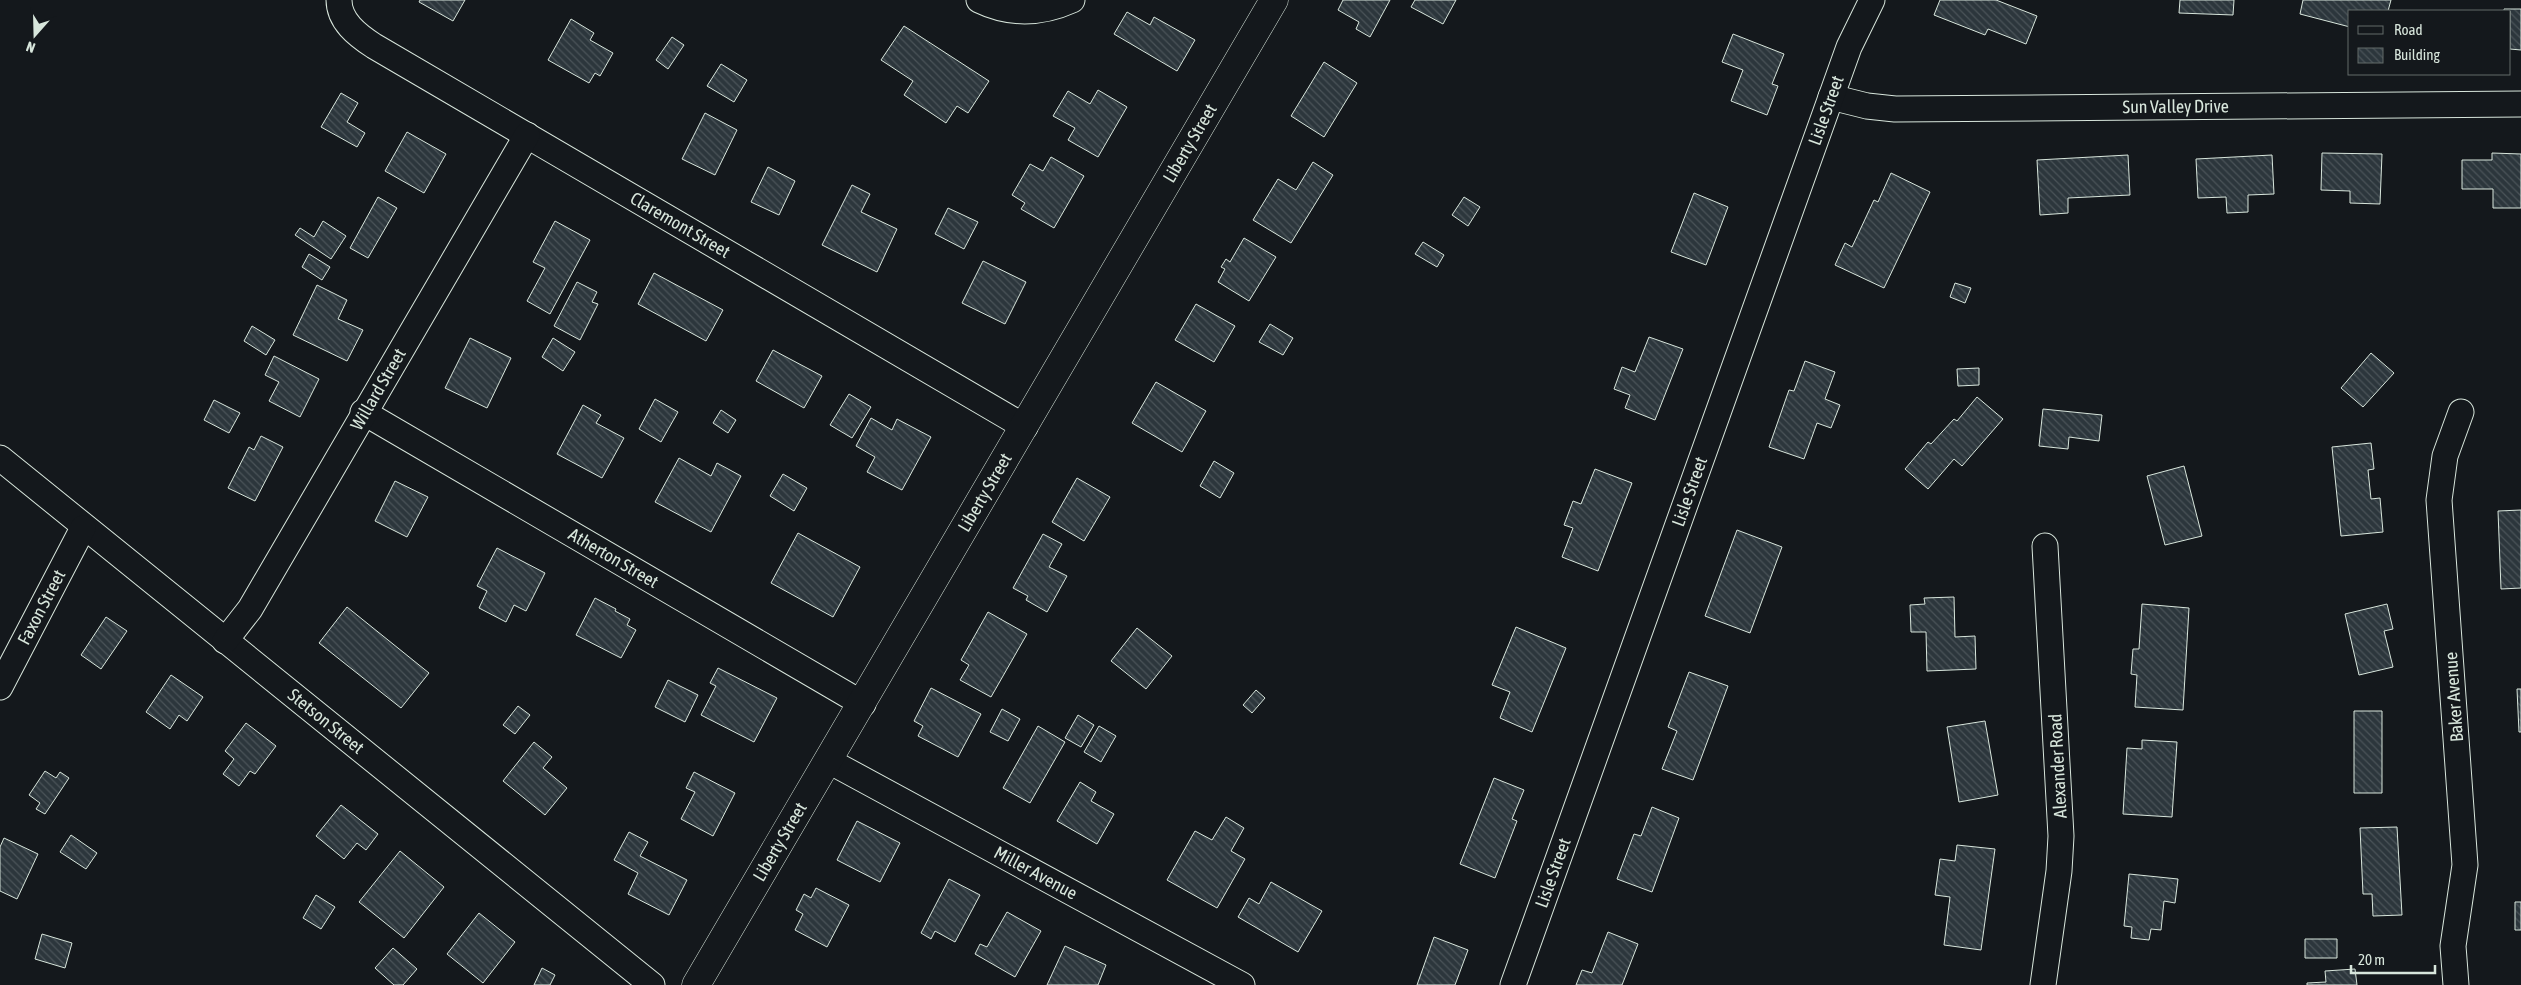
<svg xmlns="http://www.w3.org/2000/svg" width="2521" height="985" font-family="'Asap Condensed',sans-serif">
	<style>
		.building { fill: url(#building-back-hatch); stroke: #d8e6dc }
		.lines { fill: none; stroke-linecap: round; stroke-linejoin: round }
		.minor-casing { stroke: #d8e6dc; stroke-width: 27 }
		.secondary-casing { stroke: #d8e6dc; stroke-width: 29 }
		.minor { stroke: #14181c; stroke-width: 25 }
		.secondary { stroke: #14181c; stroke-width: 28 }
		.labels { text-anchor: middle; stroke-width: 4; stroke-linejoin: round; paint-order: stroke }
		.street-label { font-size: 18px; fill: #d8e6dc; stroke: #14181c }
	</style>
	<defs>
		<pattern id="building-back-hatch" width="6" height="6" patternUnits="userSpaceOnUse" patternTransform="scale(1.25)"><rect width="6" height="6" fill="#2c363c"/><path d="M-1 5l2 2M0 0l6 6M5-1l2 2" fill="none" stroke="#4a5358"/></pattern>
	</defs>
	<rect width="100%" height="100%" fill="#14181c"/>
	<path class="building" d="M 420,0 L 465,0 L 453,21 L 419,2 Z
		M 1343,0 L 1390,0 L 1370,37 L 1356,29 L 1359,22 L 1338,10 Z
		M 1415,0 L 1456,0 L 1443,24 L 1411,7 Z
		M 1940,0 L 1996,0 L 2037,16 L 2026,44 L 1988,29 L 1985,35 L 1934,15 Z
		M 2180,0 L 2234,0 L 2233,15 L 2179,13 Z
		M 2303,0 L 2391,0 L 2388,11 L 2350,11 L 2350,27 L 2300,14 Z
		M 2504,9 L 2521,9 L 2521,50 L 2510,49 L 2510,11 L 2504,11 Z
		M 1127,12 L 1150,25 L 1154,17 L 1195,40 L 1177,71 L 1114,34 Z
		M 571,19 L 594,33 L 590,40 L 613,53 L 600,76 L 595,73 L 589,83 L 548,60 Z
		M 904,26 L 989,81 L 968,113 L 957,106 L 946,123 L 904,95 L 913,81 L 881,60 Z
		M 1733,34 L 1784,54 L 1772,84 L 1778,86 L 1767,115 L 1731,101 L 1743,70 L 1722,62 Z
		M 672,37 L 684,45 L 668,69 L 656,60 Z
		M 1324,62 L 1357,83 L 1324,137 L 1291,116 Z
		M 721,64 L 747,80 L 734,102 L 707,86 Z
		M 1098,90 L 1127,107 L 1098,157 L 1068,140 L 1075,128 L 1053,116 L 1068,91 L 1090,104 Z
		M 341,93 L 358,103 L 347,122 L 365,133 L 357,147 L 321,127 Z
		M 705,113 L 737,130 L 715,175 L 682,159 Z
		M 407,132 L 446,154 L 424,193 L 385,171 Z
		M 2322,153 L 2382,154 L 2380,204 L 2350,203 L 2350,191 L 2321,190 Z
		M 2492,153 L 2521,154 L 2521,208 L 2493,208 L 2493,189 L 2462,189 L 2462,160 L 2492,160 Z
		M 2128,155 L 2130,195 L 2068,198 L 2068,213 L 2040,215 L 2037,160 Z
		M 2272,155 L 2274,194 L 2248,195 L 2248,212 L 2227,213 L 2226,197 L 2198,198 L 2196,159 Z
		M 1051,157 L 1084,176 L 1054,228 L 1021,209 L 1025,203 L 1012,195 L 1030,164 L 1043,171 Z
		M 1313,162 L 1333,175 L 1291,243 L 1253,220 L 1278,179 L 1296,190 Z
		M 768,167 L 795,181 L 779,215 L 751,202 Z
		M 1891,173 L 1930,192 L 1884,288 L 1835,265 L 1845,243 L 1852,247 L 1874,200 L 1878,202 Z
		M 852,185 L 870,194 L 861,212 L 897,229 L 877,272 L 822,245 Z
		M 1694,193 L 1728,207 L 1706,265 L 1671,252 Z
		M 378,197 L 397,208 L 368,258 L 350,248 Z
		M 1464,197 L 1480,207 L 1468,226 L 1452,215 Z
		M 948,208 L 978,222 L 964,249 L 935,234 Z
		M 323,221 L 346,236 L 331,259 L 295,235 L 300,228 L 314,237 Z
		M 555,221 L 590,240 L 550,314 L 527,301 L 545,268 L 533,262 Z
		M 1244,238 L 1276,257 L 1249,301 L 1218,282 L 1225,269 L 1221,267 L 1226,259 L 1230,262 Z
		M 1423,242 L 1444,255 L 1437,267 L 1415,254 Z
		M 309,254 L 330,267 L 322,280 L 302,267 Z
		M 983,261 L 1026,282 L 1005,324 L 962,303 Z
		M 654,273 L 723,310 L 706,341 L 638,304 Z
		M 577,282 L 597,292 L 592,302 L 598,304 L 580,340 L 554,326 Z
		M 1955,283 L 1971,288 L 1965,303 L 1950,297 Z
		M 317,285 L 347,300 L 338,319 L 363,330 L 347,361 L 293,335 Z
		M 1196,304 L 1235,326 L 1214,362 L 1175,340 Z
		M 1270,324 L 1293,338 L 1283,355 L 1259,342 Z
		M 252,326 L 275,340 L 266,355 L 244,341 Z
		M 1649,337 L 1683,349 L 1655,420 L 1625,408 L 1630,395 L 1614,389 L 1622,367 L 1635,372 Z
		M 470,338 L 511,358 L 487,408 L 445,388 Z
		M 553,338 L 575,352 L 563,371 L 542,357 Z
		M 773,350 L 822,376 L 804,408 L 756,381 Z
		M 2371,353 L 2394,373 L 2363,407 L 2341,388 Z
		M 274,356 L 319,379 L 300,417 L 269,401 L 279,382 L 265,375 Z
		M 1805,361 L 1835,372 L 1825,399 L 1840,405 L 1831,428 L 1817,423 L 1804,459 L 1769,447 L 1789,390 L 1794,391 Z
		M 1979,368 L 1979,385 L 1958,386 L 1957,369 Z
		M 1156,382 L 1206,411 L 1182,452 L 1132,423 Z
		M 849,394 L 871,407 L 852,438 L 830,425 Z
		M 1977,397 L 2003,419 L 1962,466 L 1954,459 L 1928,489 L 1905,469 L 1928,442 L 1931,444 L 1954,419 L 1957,421 Z
		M 655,399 L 678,412 L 661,442 L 639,429 Z
		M 214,400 L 240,413 L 229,433 L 204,420 Z
		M 583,405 L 601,415 L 596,423 L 624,438 L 602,478 L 557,454 Z
		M 2043,409 L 2102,415 L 2099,441 L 2069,437 L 2068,449 L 2039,446 Z
		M 721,410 L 736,420 L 728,433 L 713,423 Z
		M 871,418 L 892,430 L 897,419 L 931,437 L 902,490 L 867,472 L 875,457 L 856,446 Z
		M 261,436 L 283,447 L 255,501 L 228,488 L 249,447 L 254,450 Z
		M 2371,443 L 2374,469 L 2368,470 L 2371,499 L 2380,498 L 2383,532 L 2341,536 L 2332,447 Z
		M 679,458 L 711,476 L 717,463 L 741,476 L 711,532 L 655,502 Z
		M 1214,461 L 1234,473 L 1220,498 L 1200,486 Z
		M 2184,466 L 2202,536 L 2165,545 L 2147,476 Z
		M 1595,469 L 1632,483 L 1598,571 L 1562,557 L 1573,528 L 1564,525 L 1573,501 L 1581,504 Z
		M 783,474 L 807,488 L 794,511 L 770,496 Z
		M 1077,478 L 1110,497 L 1084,541 L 1052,522 Z
		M 395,481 L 428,497 L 407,537 L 375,521 Z
		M 2521,510 L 2521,588 L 2501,589 L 2498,511 Z
		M 1737,530 L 1782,547 L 1750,633 L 1705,616 Z
		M 798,533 L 860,567 L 833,617 L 771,583 Z
		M 1043,534 L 1062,544 L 1049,567 L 1067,576 L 1047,612 L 1026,600 L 1028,596 L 1013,588 Z
		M 497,548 L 545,573 L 526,611 L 514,605 L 506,622 L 479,608 L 487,591 L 477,586 Z
		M 1954,597 L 1955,637 L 1975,636 L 1976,669 L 1927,671 L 1926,632 L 1911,632 L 1910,605 L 1925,604 L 1924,598 Z
		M 595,598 L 616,609 L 615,611 L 630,619 L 627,625 L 636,630 L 621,658 L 576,635 Z
		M 2142,604 L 2189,608 L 2183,710 L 2135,707 L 2137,675 L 2131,674 L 2133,649 L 2139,649 Z
		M 2387,604 L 2393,629 L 2384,631 L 2393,667 L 2359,675 L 2345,614 Z
		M 347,607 L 429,673 L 401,708 L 319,643 Z
		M 988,612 L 1027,634 L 991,697 L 960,680 L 969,665 L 961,660 Z
		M 106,617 L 127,631 L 101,669 L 81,655 Z
		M 1516,627 L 1566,648 L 1532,732 L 1500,718 L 1510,692 L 1492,685 Z
		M 1137,628 L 1172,656 L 1146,689 L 1111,661 Z
		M 718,668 L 777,698 L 754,742 L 701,715 L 716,686 L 710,683 Z
		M 1689,672 L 1728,686 L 1693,780 L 1662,769 L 1677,731 L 1668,727 Z
		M 171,675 L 203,697 L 187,721 L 179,715 L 170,729 L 146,712 Z
		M 668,680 L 698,695 L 685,722 L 655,707 Z
		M 931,688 L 981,714 L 958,757 L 918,736 L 923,726 L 914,721 Z
		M 2517,689 L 2521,689 L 2521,732 L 2519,732 Z
		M 1256,690 L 1265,698 L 1252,713 L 1243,705 Z
		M 518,706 L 530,715 L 515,734 L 503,725 Z
		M 1002,709 L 1020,719 L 1008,741 L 990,732 Z
		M 2354,711 L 2382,711 L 2382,793 L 2354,793 Z
		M 1078,715 L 1094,725 L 1081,747 L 1065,738 Z
		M 1985,721 L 1998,795 L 1959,802 L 1947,727 Z
		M 246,723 L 276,746 L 255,774 L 250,771 L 239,786 L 223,774 L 234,759 L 225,751 Z
		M 1038,726 L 1065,742 L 1030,803 L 1003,788 Z
		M 1099,726 L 1116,736 L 1101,762 L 1084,752 Z
		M 2142,740 L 2177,742 L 2172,817 L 2123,814 L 2127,748 L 2142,749 Z
		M 534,742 L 552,757 L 543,768 L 567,788 L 545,815 L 503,781 Z
		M 45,771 L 56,778 L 60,772 L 69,778 L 45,814 L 36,809 L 40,803 L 29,795 Z
		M 694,772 L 735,793 L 713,836 L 681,819 L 695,792 L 686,788 Z
		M 1494,778 L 1524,790 L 1512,819 L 1517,821 L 1495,878 L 1460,864 Z
		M 1080,782 L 1096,792 L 1091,801 L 1114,814 L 1097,844 L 1057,821 Z
		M 341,805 L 378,834 L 366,850 L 357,843 L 344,859 L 316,836 Z
		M 1652,807 L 1679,818 L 1652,892 L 1617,879 L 1634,834 L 1641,836 Z
		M 1226,817 L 1244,828 L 1231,851 L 1245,859 L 1217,908 L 1167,880 L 1195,831 L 1212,840 Z
		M 857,821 L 900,843 L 880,882 L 837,860 Z
		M 2397,827 L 2402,915 L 2373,916 L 2372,894 L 2363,894 L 2360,828 Z
		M 629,832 L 648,842 L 640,856 L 687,880 L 669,915 L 628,894 L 638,873 L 614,860 Z
		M 71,835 L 97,853 L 86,869 L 60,852 Z
		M 4,838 L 38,854 L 17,899 L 0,891 L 0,847 Z
		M 1957,845 L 1995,849 L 1981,950 L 1944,945 L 1950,897 L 1935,895 L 1940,859 L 1955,861 Z
		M 400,851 L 444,887 L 404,938 L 359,902 Z
		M 2129,874 L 2178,879 L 2175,903 L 2164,901 L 2161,930 L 2151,929 L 2149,940 L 2131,938 L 2132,927 L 2124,926 Z
		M 949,879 L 980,895 L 955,942 L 935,931 L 931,939 L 921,933 Z
		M 1271,882 L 1322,911 L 1298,952 L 1238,917 L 1249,898 L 1259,904 Z
		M 816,888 L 849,905 L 827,947 L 795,930 L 803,914 L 796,910 L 804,894 L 811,898 Z
		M 316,895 L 335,907 L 321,929 L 303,918 Z
		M 2515,902 L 2521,902 L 2521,930 L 2515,930 Z
		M 1007,912 L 1041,931 L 1015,977 L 975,954 L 980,944 L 987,947 Z
		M 479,913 L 515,942 L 483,983 L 447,954 Z
		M 1608,932 L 1638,944 L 1622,985 L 1576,985 L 1582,970 L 1592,973 Z
		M 42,934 L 72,943 L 65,968 L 35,959 Z
		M 1434,937 L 1468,950 L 1455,985 L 1417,985 Z
		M 2305,939 L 2337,939 L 2337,958 L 2305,958 Z
		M 1065,946 L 1106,965 L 1098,985 L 1047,985 Z
		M 393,948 L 417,969 L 403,985 L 394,985 L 375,968 Z
		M 542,968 L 555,975 L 550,985 L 534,985 Z
		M 2355,969 L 2357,985 L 2307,985 L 2307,983 L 2326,982 L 2325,971 Z"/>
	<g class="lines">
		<defs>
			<g id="minor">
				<path id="s1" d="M 339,0 C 339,21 357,35 374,46 L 1025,427"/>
				<path d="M 979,0 C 1010,15 1041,14 1072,0"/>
				<path id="s2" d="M 1831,97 L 1867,106 L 1895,109 L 2521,104"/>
				<path id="s3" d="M 363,412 L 863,704"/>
				<path id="s4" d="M 0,458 L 652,985"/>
				<path id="s5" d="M 225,641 L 250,609 L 527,135"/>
				<path id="s6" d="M 0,687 L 83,528"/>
				<path id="s7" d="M 829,761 L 1242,985"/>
				<path id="s8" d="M 1513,985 L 1849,47 L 1872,0"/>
				<path d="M 2043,985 L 2059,871 L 2061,836 L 2045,546"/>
				<path d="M 2456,985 L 2453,946 L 2465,865 L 2439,500 L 2445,456 L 2461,412"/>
			</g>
			<g id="secondary">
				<path id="s9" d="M 696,985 L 1274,0"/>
			</g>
		</defs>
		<use href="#minor" class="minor-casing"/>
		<use href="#secondary" class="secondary-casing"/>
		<use href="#minor" class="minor"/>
		<use href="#secondary" class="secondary"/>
	</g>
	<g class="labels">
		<g class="street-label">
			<text dy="6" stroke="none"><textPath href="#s2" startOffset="346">Sun Valley Drive</textPath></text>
			<text dy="6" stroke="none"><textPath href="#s8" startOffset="929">Lisle Street</textPath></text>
			<text dy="6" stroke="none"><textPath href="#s9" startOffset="976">Liberty Street</textPath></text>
			<text dy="6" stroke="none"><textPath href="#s1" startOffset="415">Claremont Street</textPath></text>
			<text dy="6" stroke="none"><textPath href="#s5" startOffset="295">Willard Street</textPath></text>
			<text dy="6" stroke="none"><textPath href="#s8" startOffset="524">Lisle Street</textPath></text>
			<text dy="6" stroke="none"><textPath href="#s9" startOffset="571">Liberty Street</textPath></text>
			<text dy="6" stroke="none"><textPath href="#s3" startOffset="290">Atherton Street</textPath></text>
			<text dy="6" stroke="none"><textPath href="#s6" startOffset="90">Faxon Street</textPath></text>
			<text transform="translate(2454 697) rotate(-94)" y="6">Baker Avenue</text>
			<text dy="6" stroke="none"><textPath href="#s4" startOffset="419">Stetson Street</textPath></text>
			<text transform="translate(2058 766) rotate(-93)" y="6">Alexander Road</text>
			<text dy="6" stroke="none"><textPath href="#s9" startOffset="166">Liberty Street</textPath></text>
			<text dy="6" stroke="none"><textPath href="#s7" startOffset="235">Miller Avenue</textPath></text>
			<text dy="6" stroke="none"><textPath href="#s8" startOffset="119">Lisle Street</textPath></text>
		</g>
	</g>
	<rect x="2348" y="10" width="162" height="65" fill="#14181c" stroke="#626a69"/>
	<rect x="2358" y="26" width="25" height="8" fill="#14181c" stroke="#626a69"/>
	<text x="2394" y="35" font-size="15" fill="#d8e6dc">Road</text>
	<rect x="2358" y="48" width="25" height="15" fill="url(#building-back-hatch)" stroke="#626a69"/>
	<text x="2394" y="60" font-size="15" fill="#d8e6dc">Building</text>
	<g transform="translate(35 35) rotate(200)" stroke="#14181c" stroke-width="4" paint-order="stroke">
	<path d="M0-4L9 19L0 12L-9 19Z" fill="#d8e6dc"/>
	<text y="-8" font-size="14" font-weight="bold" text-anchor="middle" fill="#d8e6dc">N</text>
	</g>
	<path d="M2351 965v8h84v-8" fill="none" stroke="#d8e6dc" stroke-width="2.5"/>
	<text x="2358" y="965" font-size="15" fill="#d8e6dc" stroke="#14181c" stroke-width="4" paint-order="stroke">20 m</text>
</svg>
